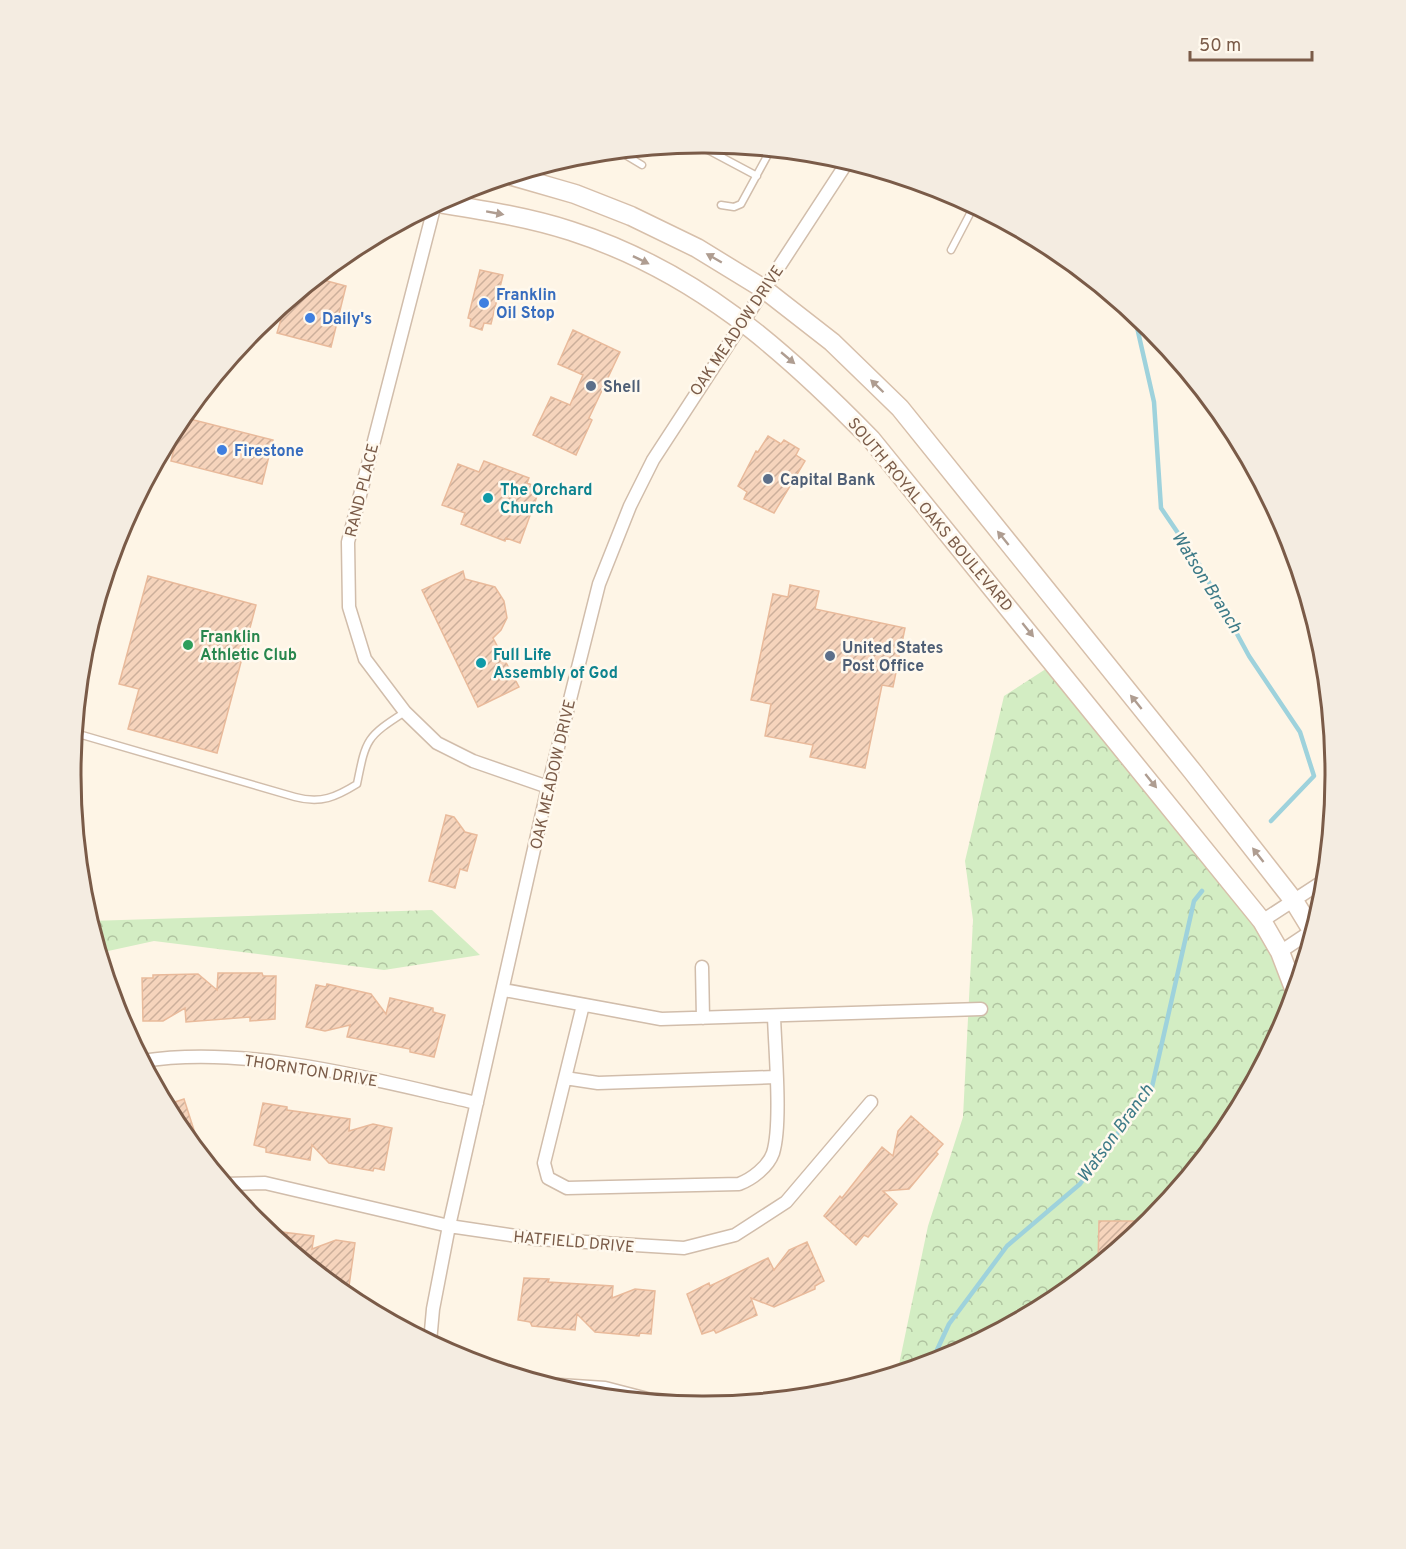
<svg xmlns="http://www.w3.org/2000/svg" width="1406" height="1549" font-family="Overpass,sans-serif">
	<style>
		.forest { fill: url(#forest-crowns) }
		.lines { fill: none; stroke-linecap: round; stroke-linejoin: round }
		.stream { stroke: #9ed2dc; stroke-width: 4.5 }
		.building { fill: url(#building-hatch); stroke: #e9ba9b; stroke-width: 1.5 }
		.lane-casing { stroke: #d1bdab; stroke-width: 9 }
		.street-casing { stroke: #d1bdab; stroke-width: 15 }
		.secondary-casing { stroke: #d7bfaa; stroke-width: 21 }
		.lane { stroke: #fff; stroke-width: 6 }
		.street { stroke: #fff; stroke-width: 12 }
		.secondary { stroke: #fff; stroke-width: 18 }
		.oneway { fill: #af9d91 }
		.shop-dot { fill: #3f7fe0; stroke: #fff9ee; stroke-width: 2 }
		.service-dot { fill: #5c6f8a; stroke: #fff9ee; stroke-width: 2 }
		.culture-dot { fill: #0f9aa8; stroke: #fff9ee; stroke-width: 2 }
		.leisure-dot { fill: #2e9e5b; stroke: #fff9ee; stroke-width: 2 }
		.labels { text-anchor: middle; stroke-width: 5; stroke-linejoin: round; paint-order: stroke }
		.shop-label { font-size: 16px; font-weight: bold; fill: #366cbe; stroke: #fff9ee; text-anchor: start }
		.street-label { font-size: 16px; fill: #7a5b48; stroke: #fff9ee }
		.service-label { font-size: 16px; font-weight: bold; fill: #4e5e75; stroke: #fff9ee; text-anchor: start }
		.culture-label { font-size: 16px; font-weight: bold; fill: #0d838f; stroke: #fff9ee; text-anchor: start }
		.leisure-label { font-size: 16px; font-weight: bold; fill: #27864d; stroke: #fff9ee; text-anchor: start }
		.water-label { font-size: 18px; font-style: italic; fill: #3d7a87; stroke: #fff9ee }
		.rim { fill: none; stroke: #7a5b48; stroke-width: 3 }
	</style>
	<defs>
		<pattern id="forest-crowns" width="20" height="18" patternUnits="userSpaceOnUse" patternTransform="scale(1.5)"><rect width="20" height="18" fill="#d3edc3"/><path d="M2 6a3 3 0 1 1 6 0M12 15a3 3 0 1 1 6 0" fill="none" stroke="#b0c3a0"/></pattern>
		<pattern id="building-hatch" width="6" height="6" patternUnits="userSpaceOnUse" patternTransform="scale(1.5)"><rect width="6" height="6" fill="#f6d4bc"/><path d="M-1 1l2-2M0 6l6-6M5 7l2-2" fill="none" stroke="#ccaf9b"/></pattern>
	</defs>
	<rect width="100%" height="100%" fill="#fef5e6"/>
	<path class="forest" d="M 1055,663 L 1262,921 L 1295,991 L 1287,1017 L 1229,1126 L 1151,1221 L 1099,1221 L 1098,1264 L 1054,1301 L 945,1359 L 897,1374 L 928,1226 L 963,1117 L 973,920 L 965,861 L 1004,696 Z
		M 432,910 L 480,955 L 384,970 L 154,941 L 99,953 L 90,921 Z"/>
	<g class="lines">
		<path class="stream" d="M 1134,314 L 1154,402 L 1161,508 L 1199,564 L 1249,656 L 1300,732 L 1314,776 L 1271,821
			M 931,1363 L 949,1324 L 1007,1246 L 1080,1184 L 1152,1087 L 1194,901 L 1202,891"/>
	</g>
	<path class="building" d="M 480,270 L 503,275 L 491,324 L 484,323 L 482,330 L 470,326 L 471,319 L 468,318 Z
		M 316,278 L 346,286 L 331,347 L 277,333 L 286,302 Z
		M 573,330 L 620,352 L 589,418 L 592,420 L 576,455 L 533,435 L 551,397 L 570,405 L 583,375 L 558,364 Z
		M 182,417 L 273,440 L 262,484 L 171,461 Z
		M 768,436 L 781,444 L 784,440 L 799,449 L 796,455 L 805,461 L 774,513 L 744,499 L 747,492 L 738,486 L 756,451 L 758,452 Z
		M 484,461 L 529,478 L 527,483 L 540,488 L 520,543 L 506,538 L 505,541 L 461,524 L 465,513 L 442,505 L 458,464 L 479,472 Z
		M 463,571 L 465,579 L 495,587 L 504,601 L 507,618 L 501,630 L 493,638 L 519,687 L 478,707 L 422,590 Z
		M 148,576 L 256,605 L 217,753 L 128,729 L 139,689 L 119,684 Z
		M 790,585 L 819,591 L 815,609 L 905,628 L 893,687 L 882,685 L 865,768 L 810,757 L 813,745 L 765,736 L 771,704 L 751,700 L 773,594 L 788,597 Z
		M 446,815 L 454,817 L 465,832 L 477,835 L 467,871 L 460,869 L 455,888 L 429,881 Z
		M 218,973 L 262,973 L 263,976 L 276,976 L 275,1019 L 250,1021 L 250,1017 L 186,1022 L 185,1008 L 163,1021 L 143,1021 L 142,978 L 153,978 L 153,975 L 198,974 L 217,990 Z
		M 327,984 L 371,994 L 386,1014 L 390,998 L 433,1008 L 433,1012 L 445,1015 L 434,1057 L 410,1052 L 410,1049 L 347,1037 L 350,1025 L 325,1031 L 306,1027 L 316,985 L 326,987 Z
		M 184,1099 L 202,1155 L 201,1155 L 177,1126 L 166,1105 Z
		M 263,1103 L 287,1107 L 287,1110 L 350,1119 L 349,1131 L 373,1124 L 392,1128 L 384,1170 L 374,1168 L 373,1171 L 329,1163 L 312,1145 L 310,1160 L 266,1152 L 266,1148 L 254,1145 Z
		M 911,1116 L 943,1144 L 936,1152 L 938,1154 L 909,1189 L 883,1191 L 897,1204 L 868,1237 L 864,1235 L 856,1245 L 824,1216 L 840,1196 L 842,1198 L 882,1147 L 893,1156 L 898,1131 Z
		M 1099,1221 L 1151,1221 L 1098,1264 Z
		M 266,1230 L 314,1236 L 312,1249 L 336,1240 L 355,1243 L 349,1286 L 338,1284 L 337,1288 Z
		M 807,1242 L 824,1281 L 815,1286 L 815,1289 L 774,1307 L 751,1298 L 757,1315 L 716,1333 L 714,1330 L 702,1334 L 687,1294 L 709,1283 L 710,1286 L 768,1258 L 774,1270 L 789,1250 Z
		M 524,1278 L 549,1279 L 548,1282 L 613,1286 L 612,1298 L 635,1289 L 655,1291 L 651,1334 L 640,1333 L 639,1336 L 595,1332 L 577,1314 L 575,1330 L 532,1326 L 530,1322 L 518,1320 Z"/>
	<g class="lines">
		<defs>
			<path id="lane" d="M 695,143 L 757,176
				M 624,150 L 627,156 L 642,165
				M 721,205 L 734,207 L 741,204 L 771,149
				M 951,250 L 974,206
				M 75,733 L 295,797 C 321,804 336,797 357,784 C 366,739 366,737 405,712"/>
			<path id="street" d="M 435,204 L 348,542 L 349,607 L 365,659 L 405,712 L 437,743 L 473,761 L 548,787
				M 1262,921 L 1325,880
				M 1280,952 L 1313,930
				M 702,967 L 703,1018
				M 504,990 L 661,1019 L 981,1009
				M 583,1005 L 544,1163 L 548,1178 L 567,1188 L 739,1184 C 752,1179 768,1167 773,1153 C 782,1124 775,1050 774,1016
				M 142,1061 C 248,1044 374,1080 477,1103
				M 565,1078 L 598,1083 L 775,1077
				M 225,1184 L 265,1183 L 449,1226 L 537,1239 L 684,1248 L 735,1235 L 786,1202 L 871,1102
				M 430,1342 L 433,1309 L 449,1226 L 548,787 L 599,584 L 630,506 L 653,460 L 848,161
				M 544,1384 L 605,1388 L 663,1403"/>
			<path id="secondary" d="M 509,175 L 575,194 L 631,216 L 697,248 L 764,289 L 832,342 L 900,408 L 1193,772 L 1294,901 L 1313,932
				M 438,203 C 482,210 528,217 571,231 C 695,271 782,348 871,439 L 1262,921 L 1280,952 L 1295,991"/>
		</defs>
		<use href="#lane" class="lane-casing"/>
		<use href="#street" class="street-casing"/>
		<use href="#secondary" class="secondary-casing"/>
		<use href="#lane" class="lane"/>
		<use href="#street" class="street"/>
		<use href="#secondary" class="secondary"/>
	</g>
	<defs><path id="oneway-solid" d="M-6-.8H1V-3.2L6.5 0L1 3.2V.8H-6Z" transform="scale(1.5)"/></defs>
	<g class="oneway">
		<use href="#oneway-solid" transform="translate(495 213) rotate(10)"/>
		<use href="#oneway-solid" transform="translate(714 258) rotate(-150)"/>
		<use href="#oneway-solid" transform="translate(641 260) rotate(26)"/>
		<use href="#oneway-solid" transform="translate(788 358) rotate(40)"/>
		<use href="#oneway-solid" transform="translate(877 386) rotate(-136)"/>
		<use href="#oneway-solid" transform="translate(1003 538) rotate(-129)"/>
		<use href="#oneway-solid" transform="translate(1028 630) rotate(51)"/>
		<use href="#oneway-solid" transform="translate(1136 702) rotate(-129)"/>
		<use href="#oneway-solid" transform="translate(1151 781) rotate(51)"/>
		<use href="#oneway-solid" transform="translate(1258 855) rotate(-128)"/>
	</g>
	<g class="shop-dot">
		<circle cx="484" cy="303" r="6"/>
		<circle cx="310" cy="318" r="6"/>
		<circle cx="222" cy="450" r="6"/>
	</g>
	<g class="service-dot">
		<circle cx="591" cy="386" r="6"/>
		<circle cx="768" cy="479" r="6"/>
		<circle cx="830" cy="656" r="6"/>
	</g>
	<g class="culture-dot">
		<circle cx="488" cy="498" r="6"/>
		<circle cx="481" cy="663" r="6"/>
	</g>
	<circle class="leisure-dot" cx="188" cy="645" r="6"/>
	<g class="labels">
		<g class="shop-label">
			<text x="496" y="300">Franklin<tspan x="496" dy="18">Oil Stop</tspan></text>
			<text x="322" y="324">Daily's</text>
			<text x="234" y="456">Firestone</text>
		</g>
		<g class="street-label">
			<text transform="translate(736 330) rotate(-56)" y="6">OAK MEADOW DRIVE</text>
			<text transform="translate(361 490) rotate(-76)" y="6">RAND PLACE</text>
			<text transform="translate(931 514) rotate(50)" y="6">SOUTH ROYAL OAKS BOULEVARD</text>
			<text transform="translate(552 774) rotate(-77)" y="6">OAK MEADOW DRIVE</text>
			<text transform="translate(311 1070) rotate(9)" y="6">THORNTON DRIVE</text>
			<text transform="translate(574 1241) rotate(5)" y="6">HATFIELD DRIVE</text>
		</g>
		<g class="service-label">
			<text x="603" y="392">Shell</text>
			<text x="780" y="485">Capital Bank</text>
			<text x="842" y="653">United States<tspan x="842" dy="18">Post Office</tspan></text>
		</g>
		<g class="culture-label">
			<text x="500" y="495">The Orchard<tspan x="500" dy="18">Church</tspan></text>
			<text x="493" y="660">Full Life<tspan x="493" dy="18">Assembly of God</tspan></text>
		</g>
		<g class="leisure-label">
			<text x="200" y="642">Franklin<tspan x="200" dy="18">Athletic Club</tspan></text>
		</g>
		<g class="water-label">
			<text transform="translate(1207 582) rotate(58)" y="6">Watson Branch</text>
			<text transform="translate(1115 1133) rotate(-54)" y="6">Watson Branch</text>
		</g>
	</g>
	<path d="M0 0H1406V1549H0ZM702 153H704A621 621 0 0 1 1325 774V775A621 621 0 0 1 704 1396H702A621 621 0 0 1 81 775V774A621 621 0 0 1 702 153Z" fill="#f4ece1" fill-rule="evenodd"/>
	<path class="rim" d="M702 153H704A621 621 0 0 1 1325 774V775A621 621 0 0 1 704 1396H702A621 621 0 0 1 81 775V774A621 621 0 0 1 702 153Z"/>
	<path d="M1190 51v9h122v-9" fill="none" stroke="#7a5b48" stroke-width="3"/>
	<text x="1199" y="51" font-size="18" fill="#7a5b48" stroke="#fff9ee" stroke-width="4.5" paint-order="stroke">50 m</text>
</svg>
